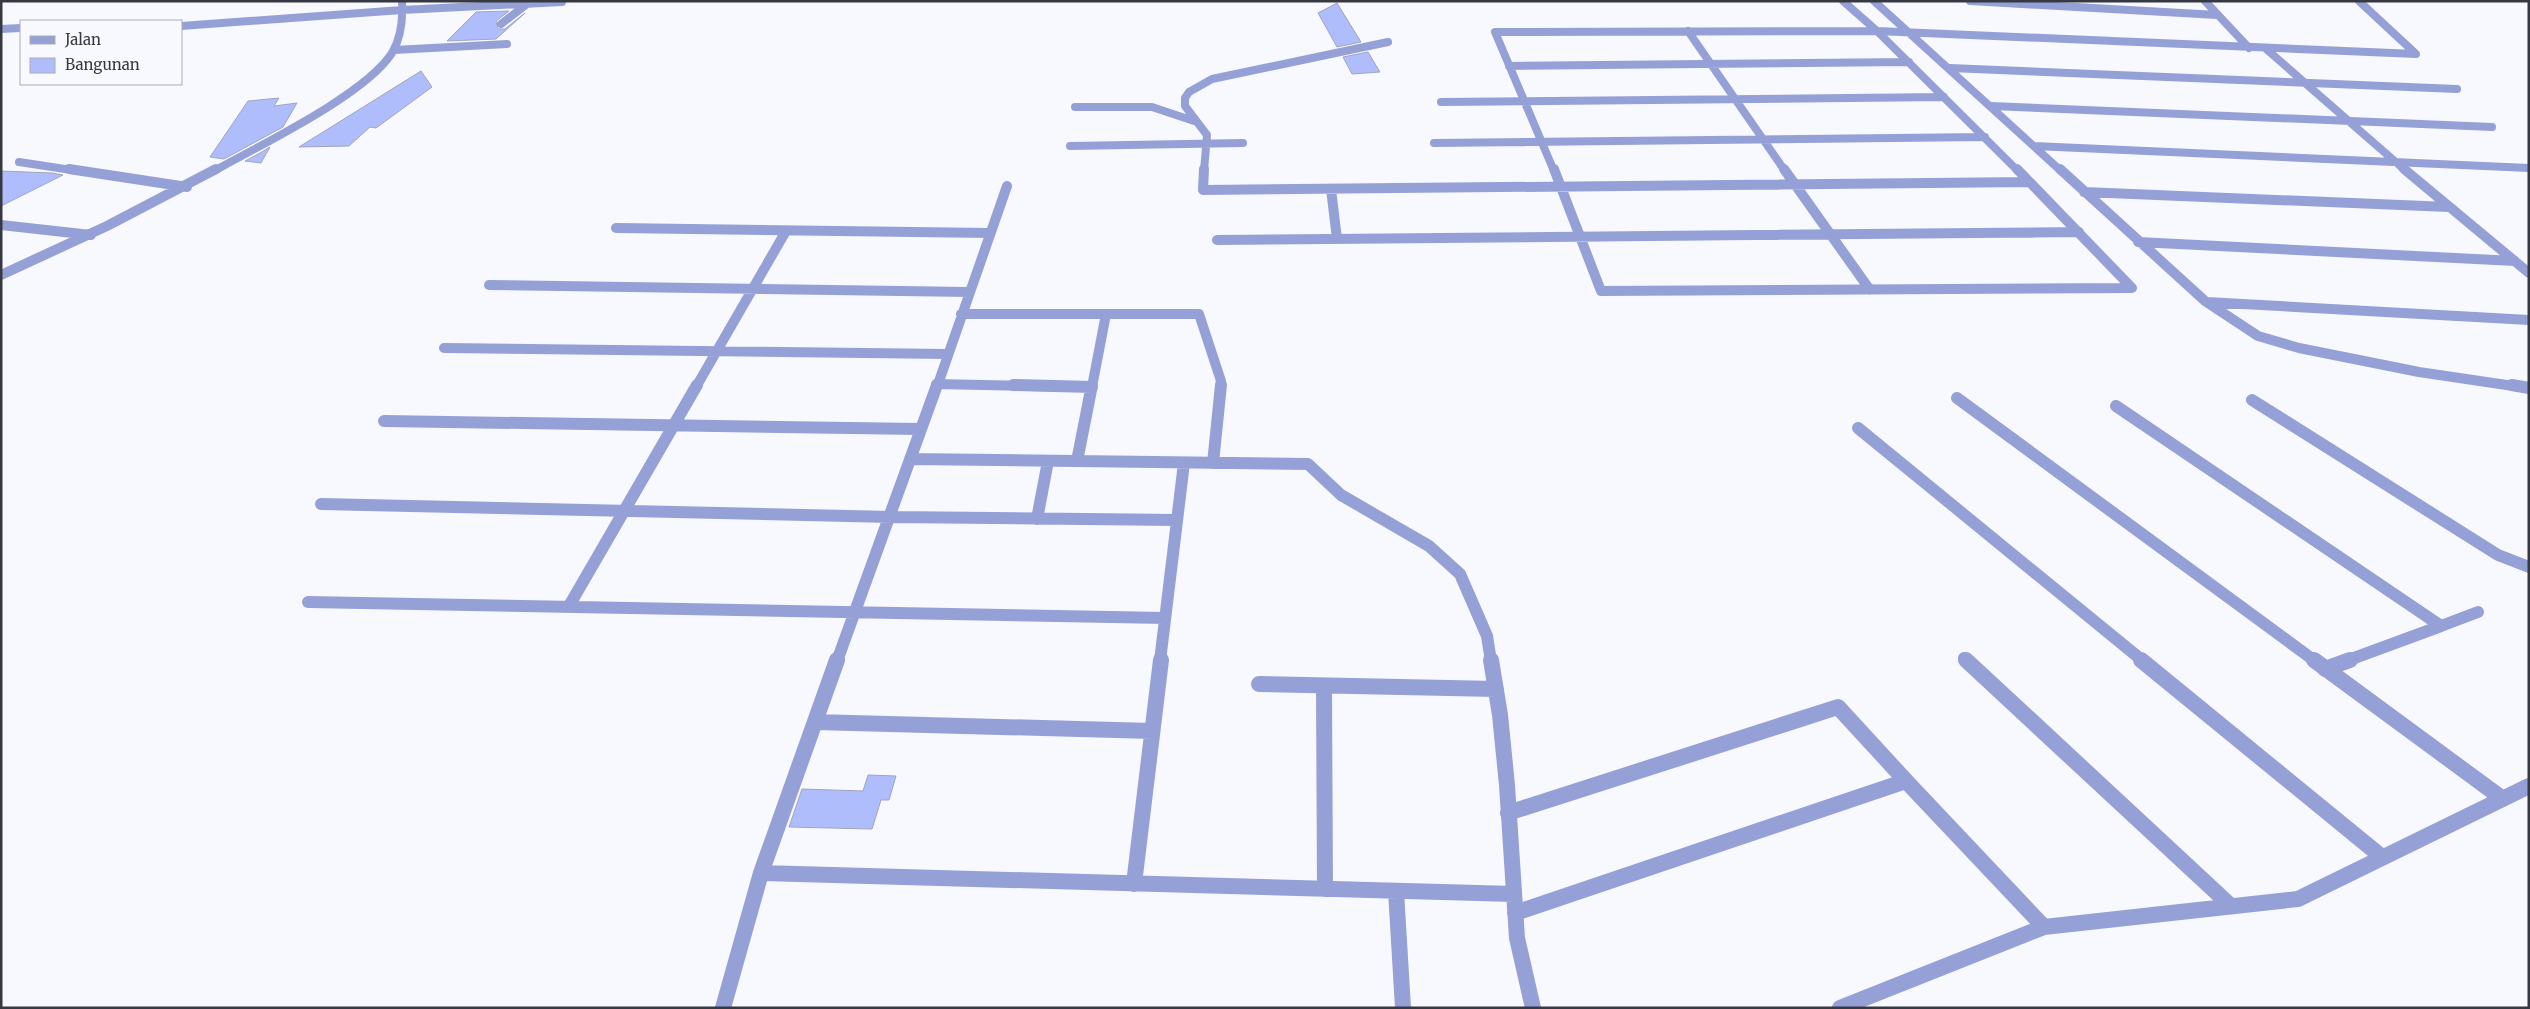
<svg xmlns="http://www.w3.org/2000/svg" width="2530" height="1009" font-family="Merriweather,serif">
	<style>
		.building { fill: #afbdfd; stroke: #a0a5bc }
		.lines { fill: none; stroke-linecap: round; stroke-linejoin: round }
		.minor-far3 { stroke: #95a1d6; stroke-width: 8 }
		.minor-far2 { stroke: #95a1d6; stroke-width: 10 }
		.minor-far1 { stroke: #95a1d6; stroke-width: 12 }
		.minor { stroke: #95a1d6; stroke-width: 16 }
	</style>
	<rect width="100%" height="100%" fill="#f8f9fe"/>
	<path class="building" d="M 1337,3 L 1361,42 L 1337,47 L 1318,13 Z
		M 509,11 L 496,21 L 498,29 L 505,29 L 525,13 L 496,39 L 447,41 L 476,12 Z
		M 1368,52 L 1380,72 L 1352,74 L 1343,57 Z
		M 421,71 L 432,87 L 376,128 L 370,127 L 349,146 L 299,147 Z
		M 279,98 L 274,106 L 297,103 L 283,127 L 224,159 L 210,157 L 248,101 Z
		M 270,147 L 261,163 L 245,161 L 260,153 Z
		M 1,171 L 52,173 L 63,175 L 1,206 Z
		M 868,775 L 896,776 L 889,800 L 881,800 L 872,829 L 789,827 L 802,789 L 863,791 Z"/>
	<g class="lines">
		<path class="minor-far3" d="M 1843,1 L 1877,31
			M 1874,1 L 2061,171
			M 1970,1 L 2217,15
			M 2205,1 L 2249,48
			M 501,24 L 527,4
			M 181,26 L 402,10 L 562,2
			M 1,29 L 21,28
			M 1688,31 L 1785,171
			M 1877,31 L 2416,54 L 2359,1
			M 1877,31 L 2018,171
			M 2265,48 L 2406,171
			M 394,50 L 507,44
			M 1509,66 L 1909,62
			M 1950,68 L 2457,89
			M 1441,102 L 1944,97
			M 1991,106 L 2492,127
			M 1075,107 L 1152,107 L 1197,122
			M 1434,143 L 1985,137
			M 1070,146 L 1243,143
			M 2034,146 L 2529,168
			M 19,162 L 78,171
			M 214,171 C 260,145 365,95 392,53 C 401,38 403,18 402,1
			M 1204,171 L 1207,135 L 1185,106 L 1185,98 L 1189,92 L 1212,79 L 1388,42
			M 1554,171 L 1495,32 L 1877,31"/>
		<path class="minor-far2" d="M 69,169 L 187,187
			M 1204,169 L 1203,190 L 2029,182
			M 1554,169 L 1601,291 L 2132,288 L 2017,169
			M 1784,169 L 1870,290
			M 2060,169 L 2205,301 L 2258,336 L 2299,348 L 2419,372 L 2520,387
			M 2404,169 L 2529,273
			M 1331,189 L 1337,239
			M 2084,192 L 2449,207
			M 1,225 L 91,235
			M 616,228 L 990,233
			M 1217,240 L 2079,232
			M 2138,242 L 2515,261
			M 1,275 L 107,226 L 216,169
			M 489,285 L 969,292
			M 2207,302 L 2529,320
			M 961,314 L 1199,314 L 1221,381 L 1220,387
			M 444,348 L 947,354
			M 936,384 L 1078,387
			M 696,387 L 786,231
			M 937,387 L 1007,186
			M 1092,387 L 1106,314"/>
		<path class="minor-far1" d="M 1013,385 L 1092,387
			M 2512,385 L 2529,388
			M 1957,398 L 2315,661
			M 2252,400 L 2498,555 L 2529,567
			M 2116,406 L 2441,626 L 2346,661
			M 384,421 L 920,429
			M 1858,428 L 2143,661
			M 910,459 L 1308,464 L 1341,495 L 1429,546 L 1460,574 L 1487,636 L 1491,661
			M 1077,461 L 1092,385
			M 1213,463 L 1221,385
			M 321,504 L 891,517 L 1177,520
			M 1037,519 L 1048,461
			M 308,602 L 1165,618
			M 569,606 L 697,385
			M 2441,626 L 2478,612
			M 1964,658 L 1967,661
			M 837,661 L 937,385
			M 1160,661 L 1184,463"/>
		<path class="minor" d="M 1491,660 L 1500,715 L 1507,785 L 1517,938 L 1533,1008
			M 1966,660 L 2231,906
			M 2141,660 L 2382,857
			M 2314,660 L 2503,799
			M 2325,669 L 2350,660
			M 1259,684 L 1496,689
			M 1324,686 L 1325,889
			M 815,722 L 1152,731
			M 1508,813 L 1838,707 L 1906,781
			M 761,873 L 1514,894
			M 1134,884 L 1161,660
			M 1396,891 L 1403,1008
			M 1515,913 L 1906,781 L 2044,927
			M 723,1008 L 761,873 L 837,660
			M 1840,1008 L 2044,927 L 2298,899 L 2529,786"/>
	</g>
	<rect width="2530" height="1009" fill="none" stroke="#373942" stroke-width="5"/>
	<rect x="20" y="20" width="162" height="65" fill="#f8f9fe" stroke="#abacb3"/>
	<rect x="30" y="36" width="25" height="8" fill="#95a1d6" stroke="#abacb3"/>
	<text x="65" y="45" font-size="15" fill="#373942">Jalan</text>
	<rect x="30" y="58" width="25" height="15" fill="#afbdfd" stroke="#abacb3"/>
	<text x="65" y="70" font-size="15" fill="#373942">Bangunan</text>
</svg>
